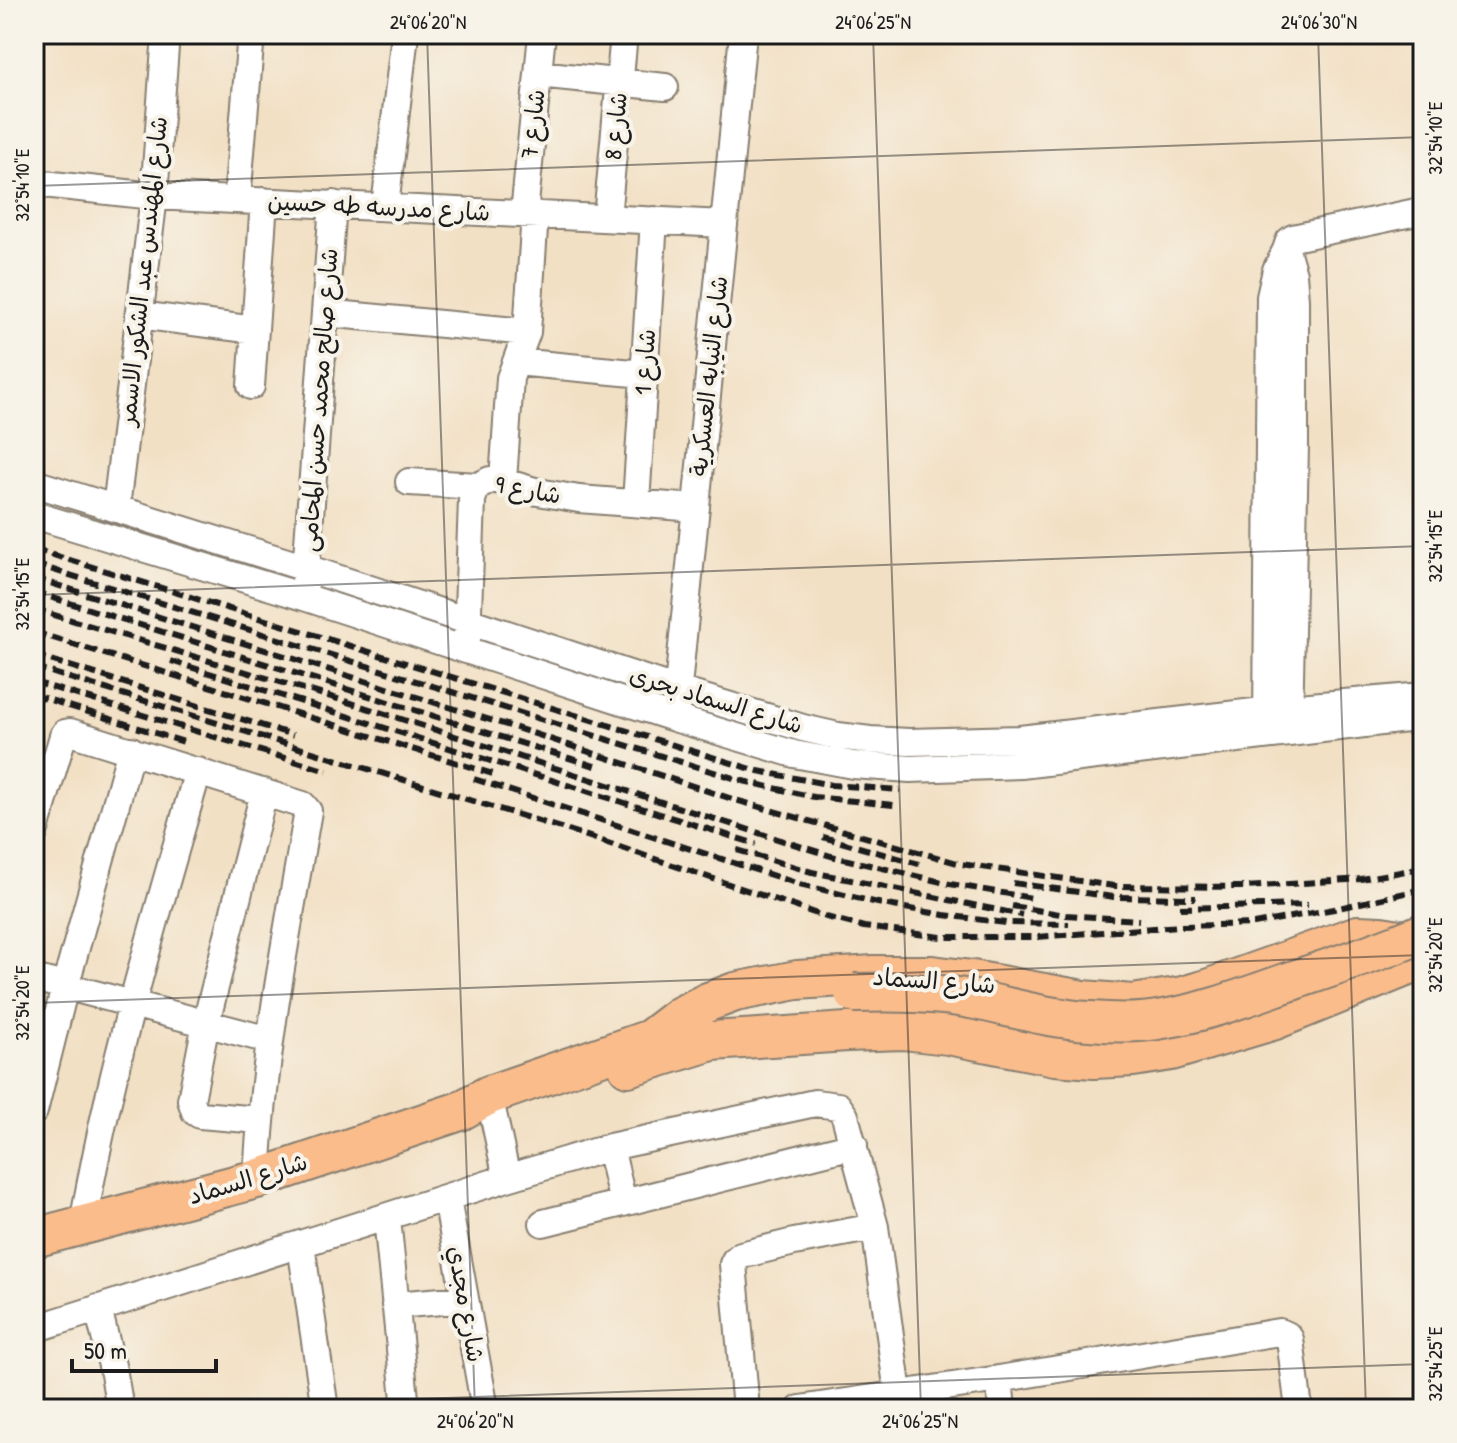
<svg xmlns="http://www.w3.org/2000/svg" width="1457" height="1443" font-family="'Patrick Hand','Playpen Sans Arabic',sans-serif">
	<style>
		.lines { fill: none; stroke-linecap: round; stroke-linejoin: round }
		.minor-casing { stroke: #877e70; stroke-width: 30 }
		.highway-casing { stroke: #877e70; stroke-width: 42 }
		.minor { stroke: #fff; stroke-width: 26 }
		.highway { stroke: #fabc8b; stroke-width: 38 }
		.rail { stroke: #1c1c1c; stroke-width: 6; stroke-dasharray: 12 6; stroke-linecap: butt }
		.highway-bridge-casing { stroke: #877e70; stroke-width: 42; stroke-linecap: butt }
		.highway-bridge { stroke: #fabc8b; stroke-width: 38 }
		.ticks { fill: none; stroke: #1c1c1c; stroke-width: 2; stroke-opacity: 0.45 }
		.labels { text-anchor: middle; stroke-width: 8; stroke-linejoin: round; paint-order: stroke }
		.street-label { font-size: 24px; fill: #1c1c1c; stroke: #f7f3e8 }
		.neatline { fill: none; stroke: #1c1c1c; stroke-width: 3 }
		.ticks-label { font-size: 20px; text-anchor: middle; fill: #1c1c1c }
	</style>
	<rect width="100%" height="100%" fill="#f7f3e8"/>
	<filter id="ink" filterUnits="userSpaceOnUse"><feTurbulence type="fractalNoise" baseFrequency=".0125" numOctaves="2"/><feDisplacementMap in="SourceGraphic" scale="16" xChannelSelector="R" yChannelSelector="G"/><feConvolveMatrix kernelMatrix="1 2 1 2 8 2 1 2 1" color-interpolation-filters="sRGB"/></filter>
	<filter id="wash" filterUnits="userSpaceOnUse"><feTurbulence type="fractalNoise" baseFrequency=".006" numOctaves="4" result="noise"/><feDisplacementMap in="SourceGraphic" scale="32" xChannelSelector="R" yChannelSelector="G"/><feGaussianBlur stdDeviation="1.8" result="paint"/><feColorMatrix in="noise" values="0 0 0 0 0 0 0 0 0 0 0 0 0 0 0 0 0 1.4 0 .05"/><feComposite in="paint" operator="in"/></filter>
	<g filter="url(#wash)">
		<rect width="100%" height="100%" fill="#f2e0c5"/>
	</g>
	<g filter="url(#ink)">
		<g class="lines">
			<defs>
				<path id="minor" d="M 538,74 L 665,87
					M 34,183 L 154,196 L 724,224
					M 237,200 L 251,34
					M 385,207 L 405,34
					M 524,214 L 542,34
					M 607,218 L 624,34
					M 1286,250 L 1293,274 L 1295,300 L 1295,445 L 1289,725
					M 325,313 L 527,332
					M 139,315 L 255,330
					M 516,362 L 644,374
					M 251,386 L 264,201
					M 503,481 L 510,378 L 527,332 L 535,214
					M 409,482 L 479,486
					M 34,483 L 306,568 L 678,690 L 803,728 L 838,736 L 870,740 L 909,742 L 1020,739 L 1288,708 L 1423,696
					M 636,503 L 654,220
					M 116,508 L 154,196 L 166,34
					M 34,515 L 304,597 L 674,718 L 794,754 L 853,765 L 910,769 L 1021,765 L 1423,717
					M 305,584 L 333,204
					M 467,639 L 472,500 L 475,491 L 479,486 L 490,480 L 497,480 L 538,492 L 579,499 L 696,508
					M 676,707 L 743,34
					M 1267,728 L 1270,297 L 1276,270 L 1286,250 L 1289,241 L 1293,238 L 1421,211
					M 34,833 L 63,736 L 65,733 L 70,732 L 303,805 L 308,811 C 287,933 263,1055 257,1179
					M 34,978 L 269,1040
					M 489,1095 L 507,1178
					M 34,1111 L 65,987 L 131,750
					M 260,1120 L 200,1115 L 195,1112 L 191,1100 L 206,1023 L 264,792
					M 610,1147 L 623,1203
					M 447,1199 L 485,1409
					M 387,1218 L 406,1409
					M 543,1223 L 854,1145
					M 83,1225 C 109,1071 155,921 198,771
					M 301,1245 L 325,1409
					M 395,1305 L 465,1299
					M 98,1308 L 114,1374 L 120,1409
					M 34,1329 L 507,1178 L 610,1147 L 815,1103 L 838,1106 L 845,1116 L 875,1227 L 898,1393
					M 999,1379 L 1002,1409
					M 746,1409 L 733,1264 L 735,1260 L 741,1255 L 794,1242 L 875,1227
					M 800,1409 L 999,1379 L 1279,1332 L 1287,1335 L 1290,1339 L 1299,1409"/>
				<path id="highway" d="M 628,1067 L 712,1041 L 847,1032 L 903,1030 L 948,1035 L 1055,1056 L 1094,1059 L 1133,1057 L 1171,1051 L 1275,1020 L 1423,960
					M 34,1238 L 257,1179 L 460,1111 L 489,1095 L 650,1039 L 680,1016 L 708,1002 L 735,992 L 797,980 L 874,975 L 932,975 L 972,980 L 1083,1000 L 1133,1004 L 1183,996 L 1207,989 L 1358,935 L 1381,936 L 1418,942"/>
			</defs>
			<use href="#minor" class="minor-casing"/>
			<use href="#highway" class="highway-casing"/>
			<use href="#minor" class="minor"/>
			<use href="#highway" class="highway"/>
			<path class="rail" d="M 34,549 L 758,771 L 832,785 L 900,790
				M 34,564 L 743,781 L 814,797 L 894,805
				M 34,578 L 529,732 L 735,800 L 961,864 L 1114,886 L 1246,887 L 1361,879 L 1423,868
				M 34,592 L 598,767
				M 34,609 L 351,703 L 831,856 L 950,884 L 1032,898
				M 34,632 L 493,774
				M 34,655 L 293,735
				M 171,661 L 756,844
				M 34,667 L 578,833 L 826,917 L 864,927 L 941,937 L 1037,937 L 1180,926 L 1254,924 L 1334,909 L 1423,889
				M 34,682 L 327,771
				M 34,695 L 184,742
				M 474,779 L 799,884 L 882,904 L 944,915 L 1006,923 L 1069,924
				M 823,837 L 919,864
				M 737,850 L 812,872 L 1022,915
				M 1013,883 L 1114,897 L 1196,898
				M 1012,906 L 1066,915 L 1139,920
				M 1180,908 L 1308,905"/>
			<defs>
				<path id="highway-bridge" d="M 854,993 C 895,992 936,992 976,1000 C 1014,1008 1051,1019 1090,1021 C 1114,1023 1139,1024 1163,1019 C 1208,1012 1253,994 1297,979 C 1339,965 1382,951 1423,933"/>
			</defs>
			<use href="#highway-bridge" class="highway-bridge-casing"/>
			<use href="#highway-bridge" class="highway-bridge"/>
		</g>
	</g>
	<path class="ticks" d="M 427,34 L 475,1409M 873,34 L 921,1409M 1318,34 L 1366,1409M 34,186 L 1423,137M 34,595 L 1423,546M 34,1003 L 1423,955M 129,1409 L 1423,1364"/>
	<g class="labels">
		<g class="street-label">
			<text transform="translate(533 124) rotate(-84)" y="8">شارع 7</text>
			<text transform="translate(616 126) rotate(-85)" y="8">شارع 8</text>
			<text transform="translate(379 207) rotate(3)" y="8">شارع مدرسه طه حسين</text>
			<text transform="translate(143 271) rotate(-84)" y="8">شارع المهندس عبد الشكور الاسمر</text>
			<text transform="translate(645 362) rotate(-86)" y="8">شارع 1</text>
			<text transform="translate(709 376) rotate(-84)" y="8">شارع النيابه العسكرية</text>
			<text transform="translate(319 400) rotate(-86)" y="8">شارع صالح محمد حسن المحامى</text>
			<text transform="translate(528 490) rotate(10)" y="8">شارع 9</text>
			<text transform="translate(716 700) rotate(17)" y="8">شارع السماد بحرى</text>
			<text transform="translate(934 981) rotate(4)" y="8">شارع السماد</text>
			<text transform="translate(248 1179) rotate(-17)" y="8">شارع السماد</text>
			<text transform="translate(466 1304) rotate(80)" y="8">شارع مجدي</text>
		</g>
	</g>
	<rect width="1457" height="1443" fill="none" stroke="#f7f3e8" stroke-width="88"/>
	<path d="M72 1359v12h144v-12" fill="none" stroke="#1c1c1c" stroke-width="4"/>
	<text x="84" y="1359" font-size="24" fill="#1c1c1c" stroke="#f7f3e8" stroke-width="6" paint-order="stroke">50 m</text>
	<rect x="44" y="44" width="1369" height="1355" class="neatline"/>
	<g class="ticks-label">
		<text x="428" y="29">24°06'20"N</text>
		<text x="873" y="29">24°06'25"N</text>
		<text x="1319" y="29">24°06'30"N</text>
		<text transform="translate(1435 138) rotate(-90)" y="7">32°54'10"E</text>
		<text transform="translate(22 185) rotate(-90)" y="7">32°54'10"E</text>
		<text transform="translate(1435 546) rotate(-90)" y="7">32°54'15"E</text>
		<text transform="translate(22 594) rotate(-90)" y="7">32°54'15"E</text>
		<text transform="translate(1435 955) rotate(-90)" y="7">32°54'20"E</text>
		<text transform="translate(22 1003) rotate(-90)" y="7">32°54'20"E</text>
		<text transform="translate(1435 1364) rotate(-90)" y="7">32°54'25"E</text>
		<text x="475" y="1428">24°06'20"N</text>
		<text x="920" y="1428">24°06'25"N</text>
	</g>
</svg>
